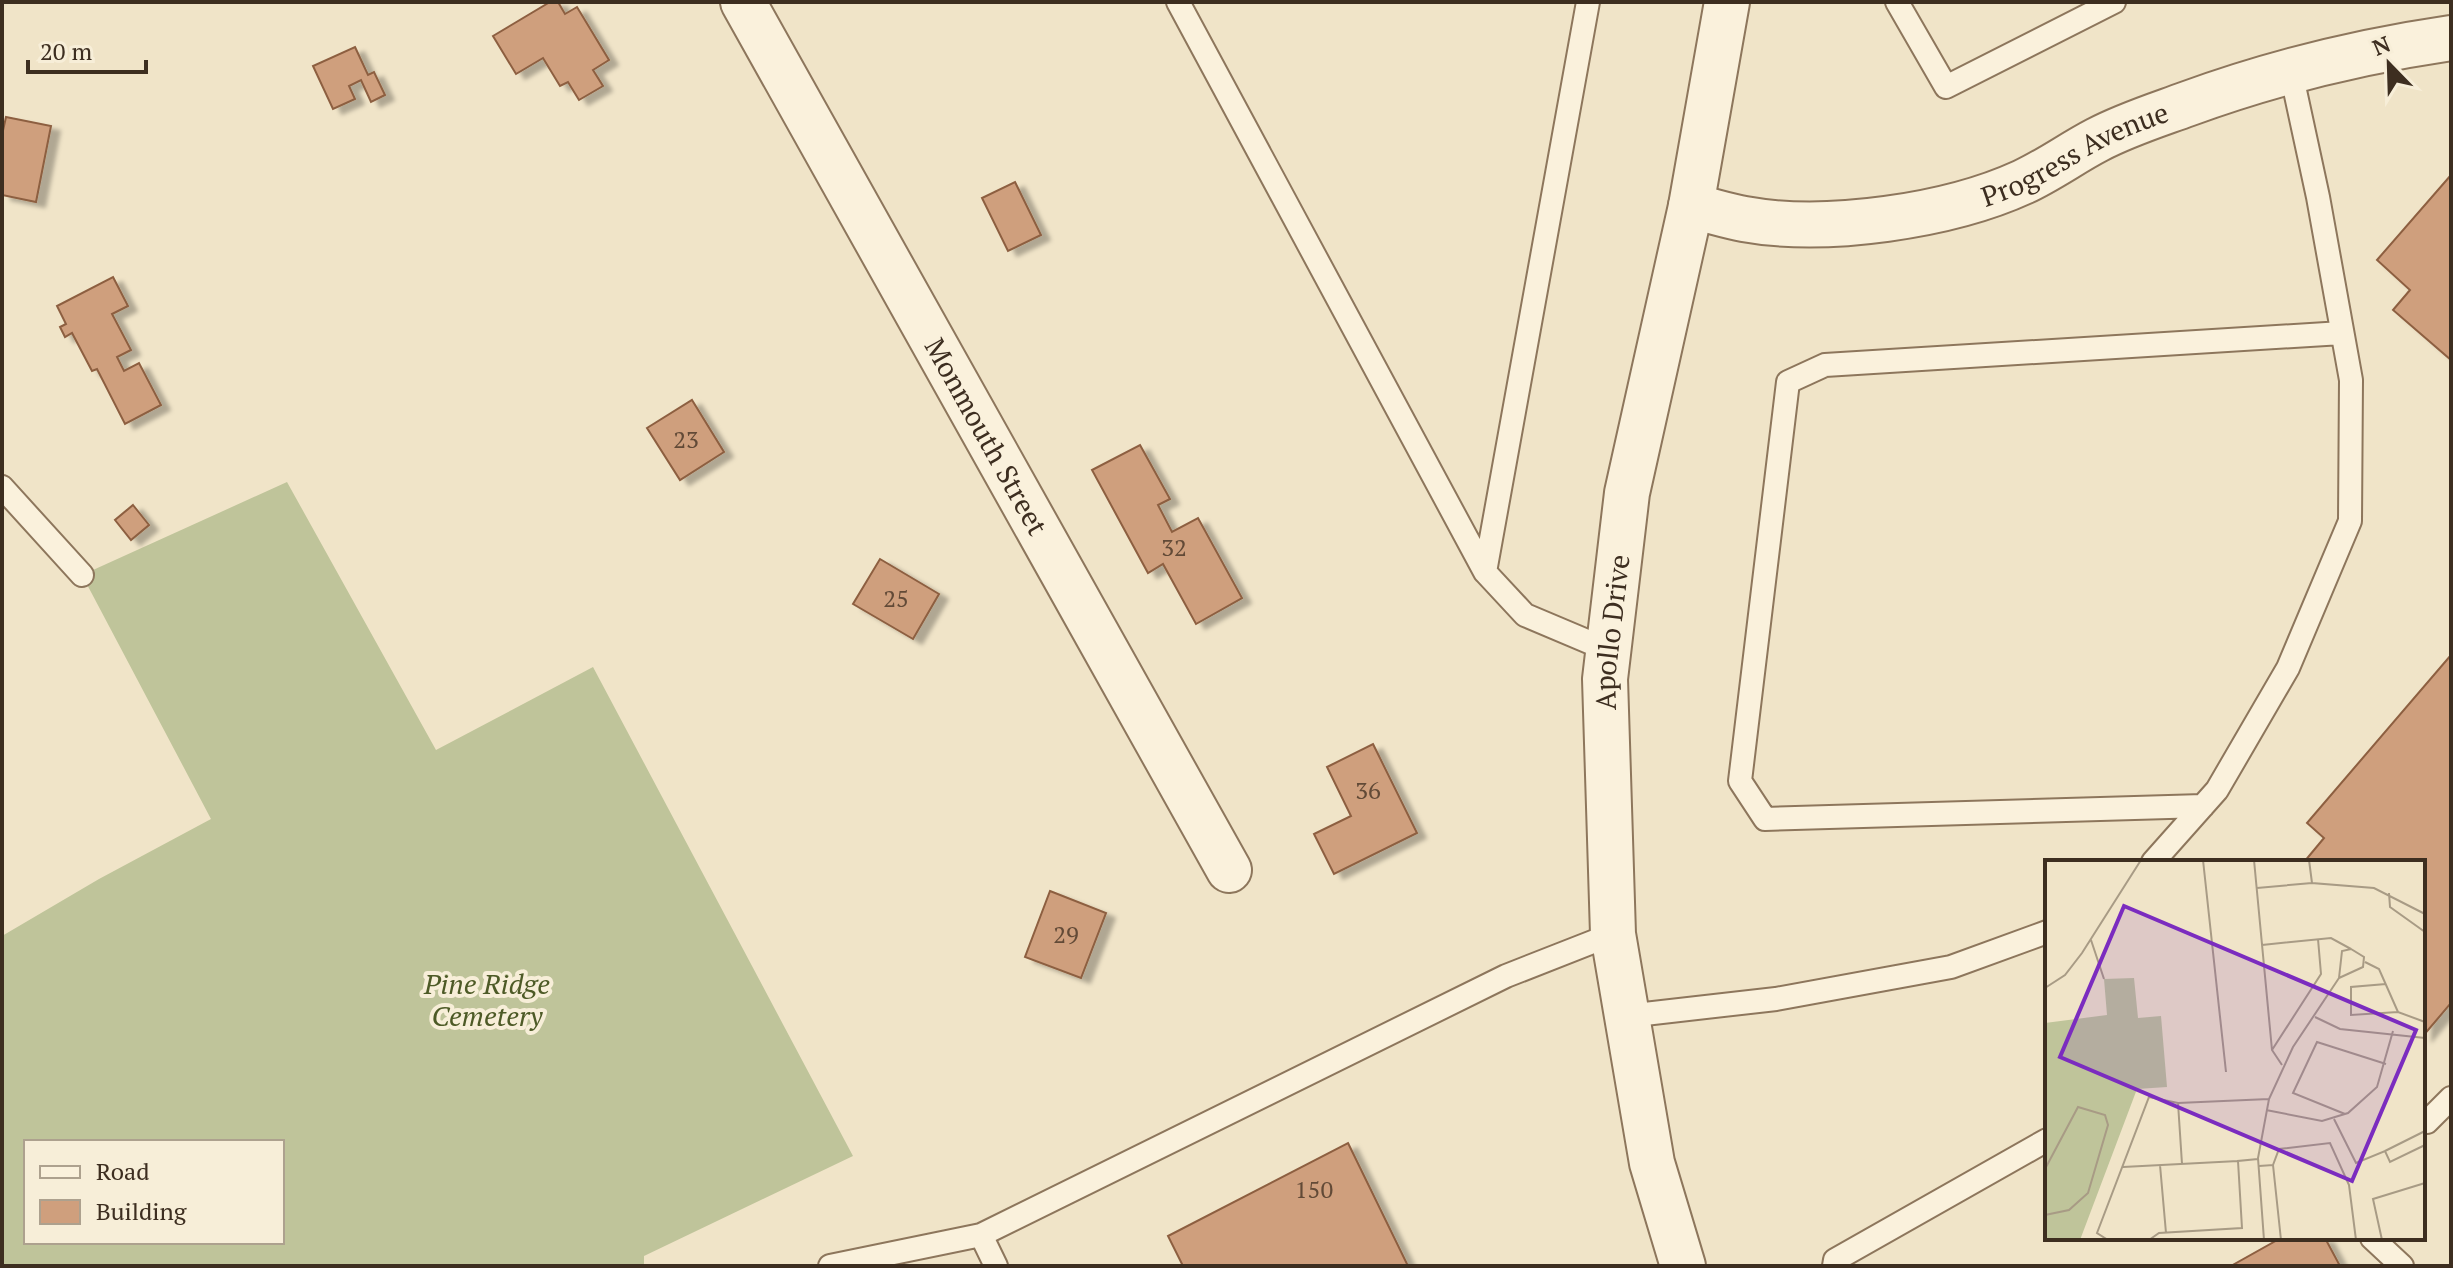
<svg xmlns="http://www.w3.org/2000/svg" width="2453" height="1268" font-family="'PT Serif',serif">
	<style>
		.cemetery { fill: #bfc49a; fill-rule: evenodd }
		.building { fill: #cf9f7d; stroke: #8d5f41; stroke-width: 2; filter: url(#shadow) }
		.lines { fill: none; stroke-linecap: round; stroke-linejoin: round }
		.lane-casing { stroke: #8d765c; stroke-width: 26 }
		.street-casing { stroke: #8d765c; stroke-width: 48 }
		.lane { stroke: #faf1dc; stroke-width: 22 }
		.street { stroke: #faf1dc; stroke-width: 44 }
		.labels { text-anchor: middle; stroke-width: 8; stroke-linejoin: round; paint-order: stroke }
		.number-label { font-size: 24px; fill: #624a37 }
		.street-label { font-size: 28px; fill: #3d2e20; stroke: #f7eed8 }
		.park-label { font-size: 28px; font-style: italic; fill: #4d5a26; stroke: #f7eed8 }
		.inset-road { fill: none; stroke: #a89b85; stroke-width: 2 }
		.view { fill: #7b2cbf; fill-opacity: 0.15; stroke: #7b2cbf; stroke-width: 4 }
		.inset-edge { fill: none; stroke: #3d2e20; stroke-width: 4 }
	</style>
	<defs>
		<filter id="shadow"><feDropShadow dx="9" dy="5" stdDeviation="2" flood-color="#0004"/></filter>
	</defs>
	<rect width="100%" height="100%" fill="#f0e4c8"/>
	<path class="cemetery" d="M 287,482 L 436,750 L 593,667 L 853,1156 L 644,1256 L 644,1266 L 2,1266 L 2,936 L 99,879 L 211,819 L 82,575 ZM 26,1142 L 282,1142 L 282,1242 L 26,1242 Z"/>
	<path class="building" d="M 550,2 L 558,2 L 565,14 L 577,7 L 609,60 L 593,70 L 603,86 L 579,100 L 568,82 L 560,86 L 543,58 L 516,74 L 493,36 Z
		M 355,47 L 368,75 L 374,72 L 385,95 L 371,102 L 361,80 L 349,86 L 355,99 L 333,109 L 313,66 Z
		M 6,117 L 51,126 L 36,202 L 2,195 L 2,135 Z
		M 2451,175 L 2451,360 L 2393,310 L 2410,290 L 2377,260 Z
		M 1015,182 L 1041,235 L 1008,251 L 982,198 Z
		M 113,277 L 128,306 L 112,314 L 131,350 L 117,357 L 124,371 L 139,363 L 161,405 L 125,424 L 97,369 L 92,371 L 72,333 L 65,337 L 60,327 L 66,324 L 57,306 Z
		M 692,400 L 724,452 L 680,480 L 647,428 Z
		M 1140,445 L 1170,499 L 1158,505 L 1172,532 L 1198,518 L 1242,598 L 1196,624 L 1163,564 L 1148,573 L 1092,470 Z
		M 133,505 L 149,525 L 131,540 L 115,520 Z
		M 880,559 L 939,594 L 913,639 L 853,604 Z
		M 2451,655 L 2451,1003 L 2423,1036 L 2423,862 L 2304,862 L 2324,838 L 2307,823 Z
		M 1373,744 L 1417,833 L 1334,874 L 1314,834 L 1351,816 L 1327,767 Z
		M 1050,891 L 1106,913 L 1081,978 L 1025,957 Z
		M 1348,1143 L 1408,1266 L 1183,1266 L 1168,1236 Z
		M 2281,1238 L 2325,1238 L 2340,1266 L 2231,1266 Z"/>
	<g class="lines">
		<defs>
			<path id="lane" d="M 1178,2 L 1485,572 L 1525,615 L 1608,650
				M 1897,2 L 1946,87 L 2114,2
				M 2,487 L 82,575
				M 1485,572 L 1588,2
				M 2203,806 L 1765,819 L 1740,781 L 1788,382 L 1825,365 L 2342,333
				M 2153,862 L 2217,790 L 2288,668 L 2350,521 L 2351,380 L 2318,197 L 2291,72
				M 1627,1016 L 1776,999 L 1951,967 L 2047,932
				M 2423,1118 L 2427,1122 L 2451,1098
				M 981,1235 L 996,1266
				M 2372,1238 L 2402,1266
				M 830,1266 L 981,1235 L 1506,976 L 1613,934
				M 1834,1266 L 1835,1260 L 2047,1140"/>
			<g id="street">
				<path id="s1" d="M 743,2 L 1229,870"/>
				<path id="s2" d="M 1691,206 C 1709,210 1727,216 1744,219 C 1826,234 1949,216 2023,182 C 2049,170 2072,153 2097,140 C 2125,125 2157,115 2187,104 C 2272,73 2362,51 2451,38"/>
				<path id="s3" d="M 1683,1266 L 1652,1163 L 1613,934 L 1605,679 L 1627,493 L 1691,206 L 1727,2"/>
			</g>
		</defs>
		<use href="#lane" class="lane-casing"/>
		<use href="#street" class="street-casing"/>
		<use href="#lane" class="lane"/>
		<use href="#street" class="street"/>
	</g>
	<g class="labels">
		<g class="number-label">
			<text x="686" y="448">23</text>
			<text x="1174" y="556">32</text>
			<text x="896" y="607">25</text>
			<text x="1368" y="799">36</text>
			<text x="1066" y="943">29</text>
			<text x="1314" y="1198">150</text>
		</g>
		<g class="street-label">
			<text dy="10" stroke="none"><textPath href="#s2" startOffset="398">Progress Avenue</textPath></text>
			<text dy="10" stroke="none"><textPath href="#s1" startOffset="498">Monmouth Street</textPath></text>
			<text dy="10" stroke="none"><textPath href="#s3" startOffset="642">Apollo Drive</textPath></text>
		</g>
		<g class="park-label">
			<text x="487" y="994">Pine Ridge<tspan x="487" dy="32">Cemetery</tspan></text>
		</g>
	</g>
	<g transform="translate(2045 860)">
		<rect width="380" height="380" fill="#f0e4c8"/>
		<path d="M 89,118 L 93,158 L 116,156 L 122,227 L 92,229 L 35,380 L 0,379 L 0,163 L 62,155 L 59,119 Z" fill="#bfc49a"/>
		<path class="inset-road" d="M 158,0 L 181,212M 209,0 L 227,190 L 237,205M 264,0 L 267,23 L 329,28 L 380,54M 212,28 L 267,23M 344,33 L 345,47 L 380,72M 46,80 L 59,119M 217,85 L 286,78 L 306,89M 320,102 L 334,109 L 353,152M 341,124 L 306,127 L 306,155 L 353,152 L 380,162M 0,128 L 20,115 L 37,93 L 96,0M 270,157 L 295,169 L 380,178M 227,190 L 276,114 L 273,79M 133,243 L 137,304M 221,250 L 277,261 L 303,253 L 332,227 L 348,171M 300,254 L 248,233 L 272,182 L 341,204M 289,259 L 311,303 L 340,291 L 345,302 L 380,285M 340,291 L 380,271M 115,305 L 121,373M 228,305 L 234,289 L 285,283 L 304,325 L 311,380M 214,306 L 228,305 L 236,380M 78,307 L 193,301M 0,309 L 33,247 L 60,255 L 63,265 L 43,333 L 24,350 L 0,355M 63,380 L 52,373 L 104,237 L 133,243 L 224,239M 104,380 L 114,373 L 197,368 L 193,301 L 213,299M 219,380 L 213,298 L 224,239 L 248,187 L 294,118 L 297,91 L 306,89 L 319,97 L 318,107 L 294,118M 337,380 L 328,339 L 380,323"/>
		<path class="view" d="M 79,46 L 371,170 L 307,321 L 15,197 Z"/>
		<rect width="380" height="380" class="inset-edge"/>
	</g>
	<rect width="2453" height="1268" fill="none" stroke="#3d2e20" stroke-width="8"/>
	<rect x="24" y="1140" width="260" height="104" fill="#f7eed8" stroke="#ada18e" stroke-width="2"/>
	<rect x="40" y="1166" width="40" height="12" fill="#faf1dc" stroke="#ada18e" stroke-width="2"/>
	<text x="96" y="1180" font-size="24" fill="#3d2e20">Road</text>
	<rect x="40" y="1200" width="40" height="24" fill="#cf9f7d" stroke="#ada18e" stroke-width="2"/>
	<text x="96" y="1220" font-size="24" fill="#3d2e20">Building</text>
	<g transform="translate(2389 64) rotate(337)" stroke="#f7eed8" stroke-width="6" paint-order="stroke">
	<path d="M0-6L14 30L0 20L-14 30Z" fill="#3d2e20"/>
	<text y="-12" font-size="22" font-weight="bold" text-anchor="middle" fill="#3d2e20">N</text>
	</g>
	<path d="M28 60v12h118v-12" fill="none" stroke="#3d2e20" stroke-width="4"/>
	<text x="40" y="60" font-size="24" fill="#3d2e20" stroke="#f7eed8" stroke-width="6" paint-order="stroke">20 m</text>
</svg>
